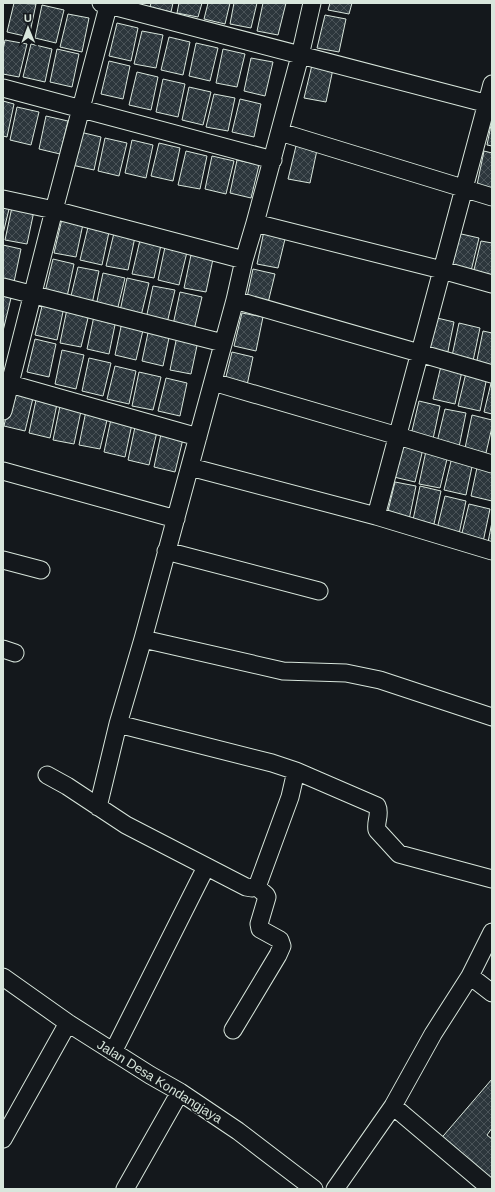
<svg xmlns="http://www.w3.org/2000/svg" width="495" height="1192" font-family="Helvetica,sans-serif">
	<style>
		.building { fill: url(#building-cross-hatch); stroke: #d8e6dc }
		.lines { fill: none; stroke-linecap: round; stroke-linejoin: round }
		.street-casing { stroke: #d8e6dc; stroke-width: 19 }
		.street { stroke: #14181c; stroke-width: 17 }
		.labels { text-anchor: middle; stroke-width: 3; stroke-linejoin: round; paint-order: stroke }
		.street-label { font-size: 13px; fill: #d8e6dc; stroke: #14181c }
	</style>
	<defs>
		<pattern id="building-cross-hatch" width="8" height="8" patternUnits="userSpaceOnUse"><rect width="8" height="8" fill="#2c363c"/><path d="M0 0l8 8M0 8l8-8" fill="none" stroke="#4a5358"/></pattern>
	</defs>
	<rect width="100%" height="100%" fill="#14181c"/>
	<path class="building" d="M 14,3 L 36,4 L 29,37 L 7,32 Z
		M 151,3 L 173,3 L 171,12 L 150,7 Z
		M 179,3 L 202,3 L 198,17 L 177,13 Z
		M 208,3 L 230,3 L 225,24 L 204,19 Z
		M 234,3 L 257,3 L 251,28 L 230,24 Z
		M 263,3 L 286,3 L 278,35 L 257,31 Z
		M 330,3 L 352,3 L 349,14 L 328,10 Z
		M 42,5 L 64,10 L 56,43 L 35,38 Z
		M 68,14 L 89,18 L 82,52 L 60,47 Z
		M 325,15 L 346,19 L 339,52 L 317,48 Z
		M 117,23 L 138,28 L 131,61 L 109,56 Z
		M 142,31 L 163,35 L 156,68 L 134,64 Z
		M 169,37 L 190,42 L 183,75 L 161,70 Z
		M 5,40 L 27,44 L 19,77 L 3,74 L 3,50 Z
		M 196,43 L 218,48 L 210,81 L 189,76 Z
		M 31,44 L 52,49 L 45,82 L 23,77 Z
		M 57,49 L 79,54 L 72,87 L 50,82 Z
		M 223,49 L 245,54 L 237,87 L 216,83 Z
		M 251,58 L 273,62 L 265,96 L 244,91 Z
		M 109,61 L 130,66 L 123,99 L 101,94 Z
		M 312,65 L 333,69 L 326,102 L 304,98 Z
		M 137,72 L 158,77 L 151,110 L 129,105 Z
		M 163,79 L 185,84 L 178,117 L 156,112 Z
		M 189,87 L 211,92 L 203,125 L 182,120 Z
		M 214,94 L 235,98 L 228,131 L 206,127 Z
		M 240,99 L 261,104 L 254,137 L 232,132 Z
		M 3,101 L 14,104 L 7,137 L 3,136 Z
		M 17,107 L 39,112 L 31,145 L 10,140 Z
		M 46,116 L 68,121 L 60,154 L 39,149 Z
		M 492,120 L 492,146 L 487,145 Z
		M 80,132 L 101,137 L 94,170 L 72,165 Z
		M 105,138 L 127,143 L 119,176 L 98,171 Z
		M 132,140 L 153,145 L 146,178 L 125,173 Z
		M 159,143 L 180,148 L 173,181 L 151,176 Z
		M 296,146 L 317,150 L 310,183 L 288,179 Z
		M 186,151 L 207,156 L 200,189 L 178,185 Z
		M 484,151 L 492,153 L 492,188 L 477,185 Z
		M 212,156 L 234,161 L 226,194 L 205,189 Z
		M 237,160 L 259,165 L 251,198 L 230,193 Z
		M 3,203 L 10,205 L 3,234 Z
		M 12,207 L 34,211 L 27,244 L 5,240 Z
		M 62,219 L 83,224 L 76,257 L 54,253 Z
		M 88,227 L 109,232 L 102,265 L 80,260 Z
		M 264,231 L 286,235 L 278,268 L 257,264 Z
		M 114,233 L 135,237 L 128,270 L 106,266 Z
		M 457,233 L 479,238 L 471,271 L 450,266 Z
		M 140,240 L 161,245 L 154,278 L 132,274 Z
		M 481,241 L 492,243 L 492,278 L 473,274 Z
		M 3,245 L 21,249 L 14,282 L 3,280 Z
		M 165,247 L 187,252 L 179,285 L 158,280 Z
		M 191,255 L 213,259 L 206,292 L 184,288 Z
		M 53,259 L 74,264 L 67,297 L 45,292 Z
		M 78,267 L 99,271 L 92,304 L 70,300 Z
		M 253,269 L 275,274 L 267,307 L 246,302 Z
		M 103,273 L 125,278 L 117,311 L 96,306 Z
		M 127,278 L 149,283 L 141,316 L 120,311 Z
		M 153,286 L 175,290 L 167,323 L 146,319 Z
		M 180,292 L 202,297 L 194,330 L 173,325 Z
		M 3,296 L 11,298 L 3,331 Z
		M 43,302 L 64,307 L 57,340 L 35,335 Z
		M 67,309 L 89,314 L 81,347 L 60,343 Z
		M 242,313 L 263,317 L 256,351 L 234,346 Z
		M 94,316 L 116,320 L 109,354 L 87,349 Z
		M 433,317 L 454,322 L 447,356 L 426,351 Z
		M 122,322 L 144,326 L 136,360 L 115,355 Z
		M 459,323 L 480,328 L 473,361 L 452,356 Z
		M 149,328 L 170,333 L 163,366 L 142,361 Z
		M 483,331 L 492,333 L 492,368 L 476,365 Z
		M 177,336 L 198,341 L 191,374 L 170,370 Z
		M 35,339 L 56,344 L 49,377 L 27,372 Z
		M 62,350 L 84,355 L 76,389 L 55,384 Z
		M 232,352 L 253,357 L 246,390 L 224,385 Z
		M 89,358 L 111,363 L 103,396 L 82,391 Z
		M 115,366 L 136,371 L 129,404 L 107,399 Z
		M 441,366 L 462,371 L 455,404 L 433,399 Z
		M 139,372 L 161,377 L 153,410 L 132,406 Z
		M 466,373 L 487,377 L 480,411 L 458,406 Z
		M 166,378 L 187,383 L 180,416 L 158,411 Z
		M 492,379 L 492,414 L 484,412 Z
		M 11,393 L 33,398 L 25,431 L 4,426 Z
		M 36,400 L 57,404 L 50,438 L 29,433 Z
		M 419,401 L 440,406 L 433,439 L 411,435 Z
		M 60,406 L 81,411 L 74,444 L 53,440 Z
		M 445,409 L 466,413 L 459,447 L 437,442 Z
		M 86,411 L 108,416 L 100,449 L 79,445 Z
		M 472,415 L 492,420 L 492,427 L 486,453 L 465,448 Z
		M 111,419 L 132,424 L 125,457 L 104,452 Z
		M 135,427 L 157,432 L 149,465 L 128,460 Z
		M 161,434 L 183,439 L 175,472 L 154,467 Z
		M 401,444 L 423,449 L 415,482 L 394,477 Z
		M 426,451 L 448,455 L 440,488 L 419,484 Z
		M 452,457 L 473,462 L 466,495 L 444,490 Z
		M 478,463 L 492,466 L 492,501 L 471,496 Z
		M 395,482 L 416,486 L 409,520 L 387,515 Z
		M 420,486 L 441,491 L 434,524 L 413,520 Z
		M 445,496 L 466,501 L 459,534 L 437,529 Z
		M 469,504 L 490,509 L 483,542 L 461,537 Z
		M 492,522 L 492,542 L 488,542 Z
		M 492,1079 L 492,1128 L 487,1135 L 492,1139 L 492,1187 L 438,1142 Z"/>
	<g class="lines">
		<defs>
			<path id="street" d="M 101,3 L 492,105
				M 3,88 L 273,160
				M 280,132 L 492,197
				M 3,199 L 54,210 L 244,260
				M 255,223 L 442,270 L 492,284
				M 3,287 L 223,343
				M 235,300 L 492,374
				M 3,382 L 198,437
				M 213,382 L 398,436 L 492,464
				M 3,411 L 54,210 L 109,3
				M 190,467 L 376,516 L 492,551
				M 3,471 L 176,519
				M 376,516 L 492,84
				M 166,551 L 319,591
				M 3,560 L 41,570
				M 143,639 L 283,671 L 346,673 L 380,680 L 492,717
				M 3,649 L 15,653
				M 118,724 L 272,763 L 296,771 L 290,797 L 257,887
				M 296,771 L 377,806 C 381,814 375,822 377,830 L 399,854 L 492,879
				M 47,775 L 67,786 L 126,825 L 246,887 L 252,888 L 257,887 L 266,895 L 267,897 L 259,924 L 260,929 L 280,940 L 282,946 L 278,955 L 233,1030
				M 98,807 L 118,724 L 143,639 L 235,300 L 244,260 L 255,223 L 300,56 L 312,3
				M 470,976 L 492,932
				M 3,977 L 68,1023 L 150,1075 L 180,1092 L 238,1131 L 314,1189
				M 113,1052 L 206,867
				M 393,1106 L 491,1189
				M 3,1139 L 68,1023
				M 125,1189 L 180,1092
				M 335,1189 L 393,1106 L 433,1034 L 470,976 L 492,993"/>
		</defs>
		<use href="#street" class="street-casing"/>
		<use href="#street" class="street"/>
	</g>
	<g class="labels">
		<g class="street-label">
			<text transform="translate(160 1081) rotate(32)" y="5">Jalan Desa Kondangjaya</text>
		</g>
	</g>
	<rect width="495" height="1192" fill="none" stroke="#d8e6dc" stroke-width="8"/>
	<g transform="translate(28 28) rotate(359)" stroke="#14181c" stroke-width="3" paint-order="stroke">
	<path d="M0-3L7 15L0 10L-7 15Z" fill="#d8e6dc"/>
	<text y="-6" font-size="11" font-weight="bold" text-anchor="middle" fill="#d8e6dc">U</text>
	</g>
</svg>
